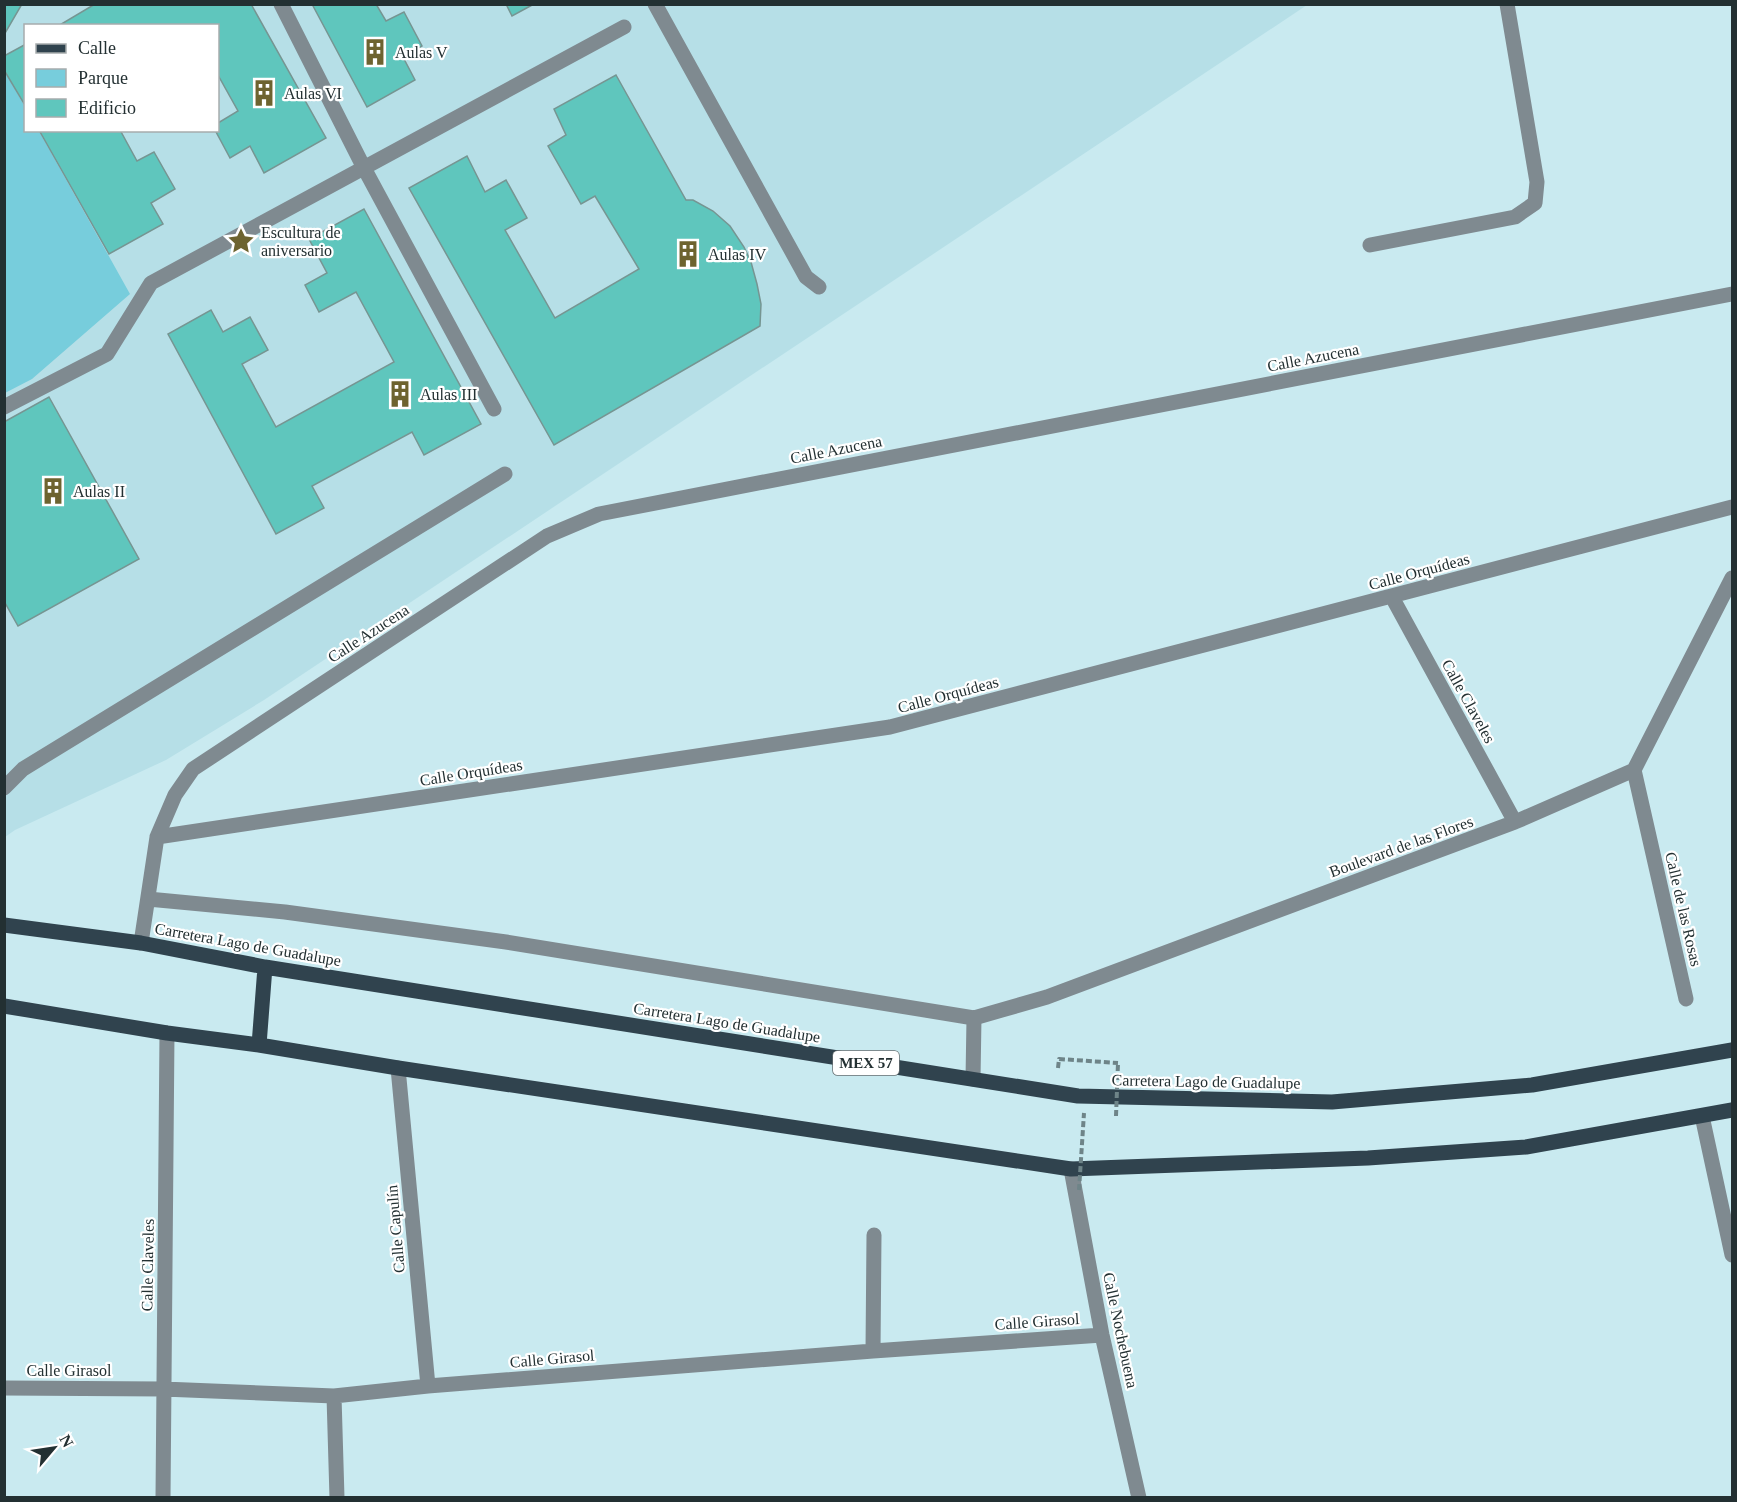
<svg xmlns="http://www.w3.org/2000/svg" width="1737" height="1502" font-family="'Times New Roman',serif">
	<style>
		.built { fill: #b6dfe7; fill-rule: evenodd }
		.green { fill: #77cddc }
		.building { fill: #5fc6bd; stroke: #769592; stroke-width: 1.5 }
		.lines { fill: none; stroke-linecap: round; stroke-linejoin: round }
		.path { stroke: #6e8488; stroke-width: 4; stroke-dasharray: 6 3; stroke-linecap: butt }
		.minor { stroke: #7f8a90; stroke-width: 15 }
		.major { stroke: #30434e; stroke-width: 15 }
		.path-bridge { stroke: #6e8488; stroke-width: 4; stroke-dasharray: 6 3; stroke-linecap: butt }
		.labels { text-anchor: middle; stroke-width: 4.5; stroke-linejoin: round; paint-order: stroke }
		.shield { fill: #fff; stroke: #656e70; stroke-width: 1.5 }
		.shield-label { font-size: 15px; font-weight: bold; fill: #233032 }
		.poi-label { font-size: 16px; fill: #233032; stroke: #fff; text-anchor: start }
		.street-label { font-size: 16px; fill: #233032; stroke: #fff }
	</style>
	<rect width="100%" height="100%" fill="#c9eaf0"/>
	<path class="built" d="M 5,5 L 1307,5 L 264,700 L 166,760 L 15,830 L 5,837 ZM 26,26 L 218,26 L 218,130 L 26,130 Z"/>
	<path class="green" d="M 4,70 L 25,107 L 26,130 L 39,131 L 130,294 L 32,379 L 5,393 Z"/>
	<path class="building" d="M 4,4 L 22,4 L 4,35 Z
		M 95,4 L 251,4 L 326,138 L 264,173 L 250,146 L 230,158 L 215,130 L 218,130 L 218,123 L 238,111 L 218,75 L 218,26 L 58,26 Z
		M 312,4 L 376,4 L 386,21 L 404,12 L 422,46 L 403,57 L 415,80 L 367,107 Z
		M 506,4 L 534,4 L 512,16 Z
		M 26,44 L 26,107 L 4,70 L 4,56 Z
		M 616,75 L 686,200 L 693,200 L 713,211 L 730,226 L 744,247 L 751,262 L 757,284 L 761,304 L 760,326 L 554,445 L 409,188 L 467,156 L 485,192 L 506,180 L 527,218 L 505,230 L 555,318 L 639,269 L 595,196 L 581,204 L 548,146 L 566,135 L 554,109 Z
		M 39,130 L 120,130 L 137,161 L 154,152 L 175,189 L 151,203 L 163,224 L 109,254 Z
		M 364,209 L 481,424 L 424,455 L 412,432 L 312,486 L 324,508 L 276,534 L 168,334 L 211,310 L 223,332 L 250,317 L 268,350 L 242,364 L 276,427 L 394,362 L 356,292 L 319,312 L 305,285 L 327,273 L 309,239 Z
		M 49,397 L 139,559 L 18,626 L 4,601 L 4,422 Z"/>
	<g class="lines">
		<path class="path" d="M 1058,1068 L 1059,1059 L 1118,1063"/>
		<path class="minor" d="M 281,4 L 364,168 L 494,409
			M 655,4 L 806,277 L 819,287
			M 1370,245 L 1515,217 L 1535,203 L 1537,182 L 1507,4
			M 4,407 L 107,354 L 151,283 L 624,27
			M 1392,597 L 1515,822
			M 1634,770 L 1686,999
			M 4,788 L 23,769 L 505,474
			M 157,837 L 890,727 L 1732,507
			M 148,899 L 285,912 L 506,942 L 974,1018 L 1047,997 L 1515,822 L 1634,770 L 1732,578
			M 141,943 L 157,837 L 175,795 L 193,769 L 547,536 L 599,514 L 1732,294
			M 398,1068 L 428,1386
			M 973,1079 L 974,1018
			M 1702,1116 L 1732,1255
			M 1071,1169 L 1102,1335 L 1139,1498
			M 873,1351 L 874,1235
			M 4,1388 L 163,1389 L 334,1396 L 428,1386 L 873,1351 L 1102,1335
			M 334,1396 L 337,1498
			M 163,1498 L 167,1033"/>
		<path class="major" d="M 4,925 L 141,943 L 265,967 L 1078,1096 L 1332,1102 L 1532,1085 L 1732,1050
			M 4,1006 L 167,1033 L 259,1045 L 398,1068 L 1071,1169 L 1368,1158 L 1526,1147 L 1732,1110
			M 259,1045 L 265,967"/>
		<path class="path-bridge" d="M 1116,1116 L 1118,1063
			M 1079,1190 L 1084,1113"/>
	</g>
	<defs>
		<symbol id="building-bare" viewBox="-9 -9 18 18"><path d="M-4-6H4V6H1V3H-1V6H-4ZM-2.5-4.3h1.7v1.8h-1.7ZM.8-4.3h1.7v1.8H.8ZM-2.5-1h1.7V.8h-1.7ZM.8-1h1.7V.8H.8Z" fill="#6d632f" stroke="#fff" stroke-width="2.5" paint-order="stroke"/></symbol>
		<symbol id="sight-bare" viewBox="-9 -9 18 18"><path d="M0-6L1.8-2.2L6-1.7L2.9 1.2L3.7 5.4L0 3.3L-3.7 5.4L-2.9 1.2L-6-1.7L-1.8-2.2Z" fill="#6d632f" stroke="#fff" stroke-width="2.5" paint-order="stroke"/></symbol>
	</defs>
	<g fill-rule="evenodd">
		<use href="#building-bare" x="356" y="33" width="38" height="38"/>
		<use href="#building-bare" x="245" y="74" width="38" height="38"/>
		<use href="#sight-bare" x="222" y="222" width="38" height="38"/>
		<use href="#building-bare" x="669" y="235" width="38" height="38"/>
		<use href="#building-bare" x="381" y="375" width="38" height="38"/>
		<use href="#building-bare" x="34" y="472" width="38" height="38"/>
	</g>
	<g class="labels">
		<rect class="shield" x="833" y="1051" width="66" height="24" rx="4.5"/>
		<g class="shield-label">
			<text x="866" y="1068">MEX 57</text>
		</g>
		<g class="poi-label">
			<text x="395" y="58">Aulas V</text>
			<text x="284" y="99">Aulas VI</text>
			<text x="261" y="238">Escultura de<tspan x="261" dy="18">aniversario</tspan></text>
			<text x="708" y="260">Aulas IV</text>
			<text x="420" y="400">Aulas III</text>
			<text x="73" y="497">Aulas II</text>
		</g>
		<g class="street-label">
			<text transform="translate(1313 357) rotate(-11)" y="6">Calle Azucena</text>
			<text transform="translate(836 449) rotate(-11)" y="6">Calle Azucena</text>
			<text transform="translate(1419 571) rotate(-15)" y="6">Calle Orquídeas</text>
			<text transform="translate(368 633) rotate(-33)" y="6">Calle Azucena</text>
			<text transform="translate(948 694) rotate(-15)" y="6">Calle Orquídeas</text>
			<text transform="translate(1469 701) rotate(61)" y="6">Calle Claveles</text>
			<text transform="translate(471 772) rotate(-9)" y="6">Calle Orquídeas</text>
			<text transform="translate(1401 846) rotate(-20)" y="6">Boulevard de las Flores</text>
			<text transform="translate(1684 909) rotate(77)" y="6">Calle de las Rosas</text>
			<text transform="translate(248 944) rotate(10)" y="6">Carretera Lago de Guadalupe</text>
			<text transform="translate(727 1022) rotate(9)" y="6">Carretera Lago de Guadalupe</text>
			<text transform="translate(1206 1081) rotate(1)" y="6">Carretera Lago de Guadalupe</text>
			<text transform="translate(395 1229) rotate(-95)" y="6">Calle Capulín</text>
			<text transform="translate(147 1265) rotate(-89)" y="6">Calle Claveles</text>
			<text transform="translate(1037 1321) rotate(-4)" y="6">Calle Girasol</text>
			<text transform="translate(1121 1330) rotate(78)" y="6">Calle Nochebuena</text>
			<text transform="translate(552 1358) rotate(-5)" y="6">Calle Girasol</text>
			<text x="69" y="1376">Calle Girasol</text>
		</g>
	</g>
	<rect width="1737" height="1502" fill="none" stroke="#233032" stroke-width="12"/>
	<rect x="24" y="24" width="195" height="108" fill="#ffffff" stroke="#a7acad" stroke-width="1.5"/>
	<rect x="36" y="44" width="30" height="9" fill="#30434e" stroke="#a7acad" stroke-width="1.5"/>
	<text x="78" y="54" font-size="18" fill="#233032">Calle</text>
	<rect x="36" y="69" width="30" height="18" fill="#77cddc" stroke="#a7acad" stroke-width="1.5"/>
	<text x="78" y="84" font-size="18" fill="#233032">Parque</text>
	<rect x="36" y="99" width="30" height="18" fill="#5fc6bd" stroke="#a7acad" stroke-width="1.5"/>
	<text x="78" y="114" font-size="18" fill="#233032">Edificio</text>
	<g transform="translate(54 1448) rotate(61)" stroke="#ffffff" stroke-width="4.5" paint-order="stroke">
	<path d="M0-4.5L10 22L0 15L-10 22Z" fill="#233032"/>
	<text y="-9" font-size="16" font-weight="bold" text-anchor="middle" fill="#233032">N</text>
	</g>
</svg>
